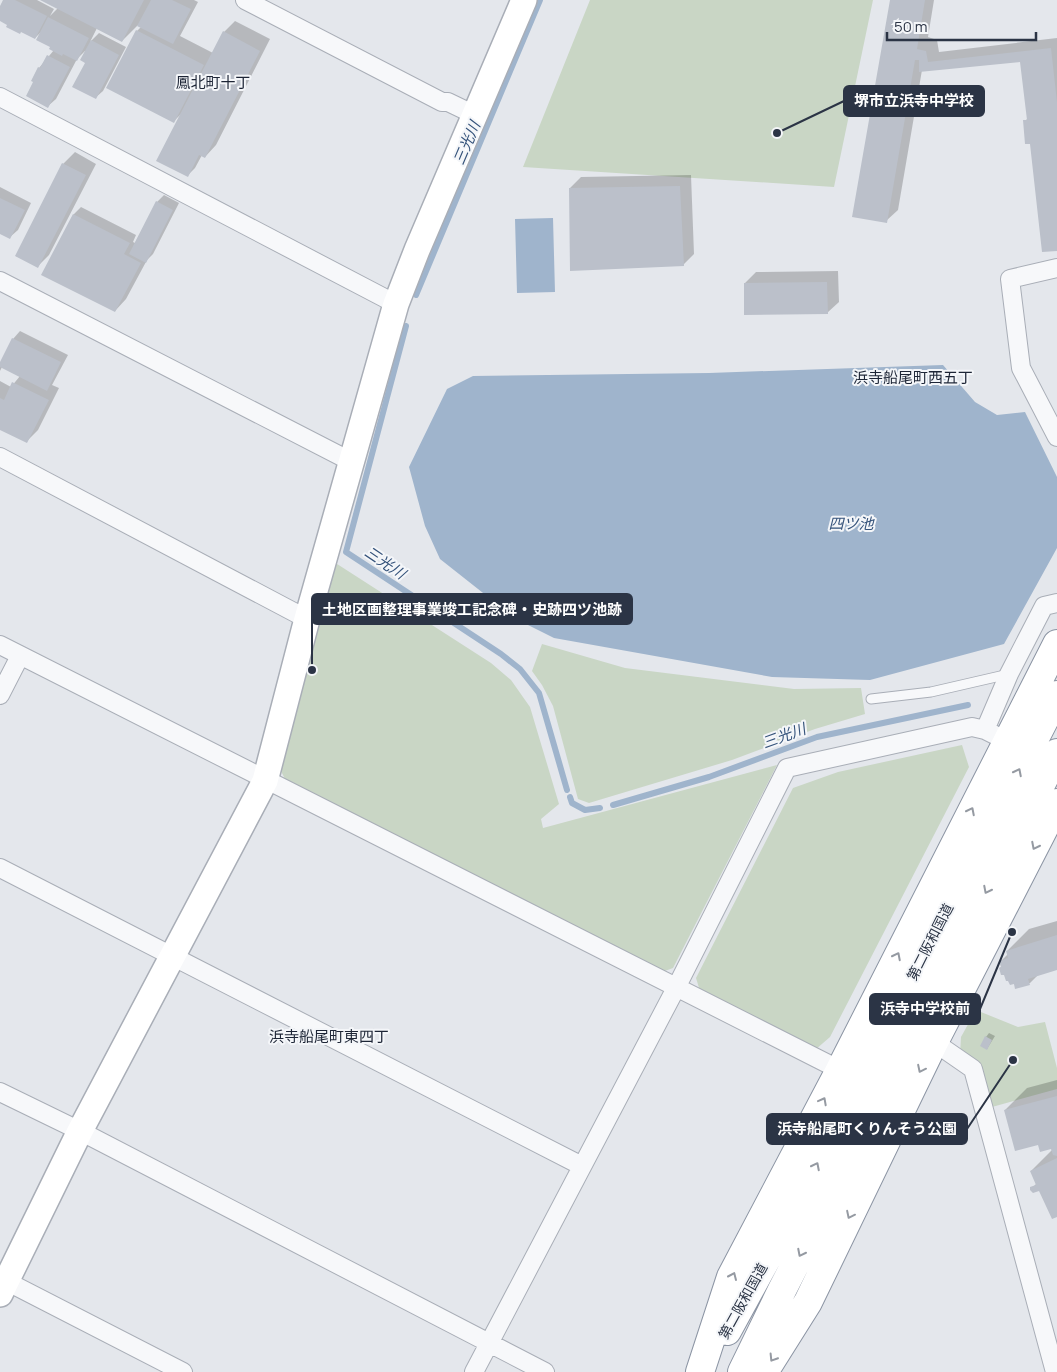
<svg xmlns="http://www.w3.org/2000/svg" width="1057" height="1372" font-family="Manrope,'Noto Sans JP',sans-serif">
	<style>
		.green { fill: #c9d6c5 }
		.water { fill: #9fb4cc }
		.shadow { fill: #0003 }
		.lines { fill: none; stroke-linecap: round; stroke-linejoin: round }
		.stream { stroke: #9fb4cc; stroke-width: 6 }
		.building { fill: #bbc0ca }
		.lane-casing { stroke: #a9aeb7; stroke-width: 11 }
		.street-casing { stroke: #a9aeb7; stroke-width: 20 }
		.secondary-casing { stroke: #a9aeb7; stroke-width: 28 }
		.highway-casing { stroke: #8b94a3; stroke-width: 30 }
		.lane { stroke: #f7f8fa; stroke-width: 9 }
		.street { stroke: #f7f8fa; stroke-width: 18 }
		.secondary { stroke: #fff; stroke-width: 25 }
		.highway { stroke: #fff; stroke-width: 28 }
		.oneway { stroke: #959aa2 }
		.labels { text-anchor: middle; stroke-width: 4; stroke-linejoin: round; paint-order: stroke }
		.street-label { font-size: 14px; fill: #2b3445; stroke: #f4f6f9 }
		.neighbourhood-label { font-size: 15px; fill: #1d2536; stroke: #f4f6f9 }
		.water-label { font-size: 15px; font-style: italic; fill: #34527a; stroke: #f4f6f9 }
		.leader { fill: none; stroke: #2b3445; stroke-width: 2 }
		.callout-dot { fill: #2b3445; stroke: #f4f6f9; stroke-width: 2 }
		.callout { fill: #2b3445; stroke: #2b3445; stroke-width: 2 }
		.callout-label { font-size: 15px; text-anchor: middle; font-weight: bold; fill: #fff }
	</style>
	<rect width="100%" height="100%" fill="#e4e7ec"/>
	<path class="green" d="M 590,0 L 873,0 L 834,187 L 523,167 Z
		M 334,562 L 491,663 L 511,680 L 530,707 L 559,804 L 541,819 L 543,828 L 777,765 L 673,968 L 662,972 L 285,779 L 280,769 Z
		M 542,644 L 625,668 L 794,689 L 861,688 L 865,714 L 815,729 L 732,760 L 589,803 L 578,799 L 553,706 L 542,685 L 532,671 Z
		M 962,745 L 969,767 L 830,1037 L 815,1050 L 700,991 L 696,978 L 793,788 L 838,772 Z
		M 976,1010 L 1018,1027 L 1045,1022 L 1057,1068 L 1057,1089 L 992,1107 L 980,1065 L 960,1055 L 961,1037 Z"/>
	<path class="water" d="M 553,218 L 555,292 L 517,293 L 515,219 Z
		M 943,365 L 975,402 L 997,415 L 1025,412 L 1057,477 L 1057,548 L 1004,644 L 870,680 L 772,677 L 554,638 L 516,619 L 440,559 L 425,526 L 409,467 L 447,389 L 473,376 L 709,373 Z"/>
	<path class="shadow" d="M 5,0 L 37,0 L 54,9 L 50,16 L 58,8 L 42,0 L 194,0 L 198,2 L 180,36 L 213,53 L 224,32 L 235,21 L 270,39 L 216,145 L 205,157 L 202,155 L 195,168 L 188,175 L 181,114 L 174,121 L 137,31 L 141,27 L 138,25 L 122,41 L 97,28 L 90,42 L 99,33 L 126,47 L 103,91 L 95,98 L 85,51 L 77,59 L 56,99 L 48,106 L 34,82 L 39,68 L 54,50 L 42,31 L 35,38 L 0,20 L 0,9 Z
		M 891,0 L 934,0 L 928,37 L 937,40 L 939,52 L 1057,38 L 1057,249 L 1025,121 L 1028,118 L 1021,60 L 922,70 L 898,210 L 886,221 Z
		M 75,152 L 96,164 L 49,255 L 38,266 L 16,256 L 63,164 Z
		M 691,175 L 694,254 L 683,265 L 570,188 L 581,177 Z
		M 0,187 L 31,203 L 18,230 L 10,237 L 0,232 Z
		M 164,195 L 179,203 L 153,254 L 147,260 L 126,299 L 115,311 L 43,274 L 74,214 L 81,207 L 136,235 L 133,242 L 135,243 L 157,202 Z
		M 838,271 L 839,302 L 827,313 L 745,283 L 756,272 Z
		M 20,331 L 68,355 L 52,385 L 59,388 L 38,430 L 27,441 L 0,428 L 0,381 L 11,387 L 20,376 L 2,367 L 0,371 L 0,364 L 13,339 Z
		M 1057,921 L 1057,968 L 1039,974 L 1030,983 L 1016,988 L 1014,983 L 1000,968 L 1002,966 L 1001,961 L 1008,954 L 1007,951 L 1029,929 Z
		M 989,1033 L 995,1036 L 987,1049 L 986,1037 Z
		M 1057,1080 L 1057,1216 L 1040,1189 L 1032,1188 L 1037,1183 L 1031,1171 L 1053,1149 L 1039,1144 L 1005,1110 L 1027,1088 Z"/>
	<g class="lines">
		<path class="stream" d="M 416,295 L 540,0
			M 406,326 L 346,552 L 501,654 L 520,669 L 539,693 L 567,790
			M 570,797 L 572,803 L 585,810 L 600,808
			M 613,805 L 709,777 L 817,737 L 968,705"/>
	</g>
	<path class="building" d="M 3,0 L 15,0 L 47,16 L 35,39 L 21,32 L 20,34 L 6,27 L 7,25 L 0,21 L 0,6 Z
		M 40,0 L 144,0 L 122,42 Z
		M 151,0 L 172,0 L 191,9 L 173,44 L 137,26 Z
		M 890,0 L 925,0 L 917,49 L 926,51 L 928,62 L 1051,48 L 1057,102 L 1057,251 L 1042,252 L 1030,144 L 1025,144 L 1023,120 L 1027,120 L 1020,62 L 919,72 L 919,60 L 915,60 L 887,223 L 852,217 Z
		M 48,17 L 89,38 L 77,61 L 63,54 L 62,56 L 49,49 L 50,47 L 36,40 Z
		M 136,30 L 204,65 L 174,123 L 106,88 Z
		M 223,31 L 260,51 L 205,158 L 199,155 L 188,177 L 156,161 Z
		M 91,40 L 119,55 L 96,99 L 72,87 L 85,63 L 80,60 Z
		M 47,55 L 70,67 L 48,108 L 26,96 L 33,82 L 31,81 L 38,67 L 40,68 Z
		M 62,163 L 86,175 L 38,268 L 15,256 Z
		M 680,186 L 684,266 L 570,271 L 569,188 Z
		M 0,198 L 25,210 L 10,239 L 0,234 Z
		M 156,201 L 173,210 L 146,263 L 129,254 Z
		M 73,214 L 130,243 L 124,254 L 141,263 L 115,312 L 41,275 Z
		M 827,282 L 828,314 L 744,315 L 744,283 Z
		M 12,338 L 61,362 L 47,391 L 0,367 L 0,362 Z
		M 12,382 L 49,400 L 27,443 L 0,430 L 0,398 L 4,400 Z
		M 1057,935 L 1057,970 L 1028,979 L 1030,985 L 1015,989 L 1014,984 L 1010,985 L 1008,981 L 1006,981 L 1004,975 L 1001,975 L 999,968 L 1001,967 L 999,961 L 1008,958 L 1006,951 Z
		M 985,1036 L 992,1040 L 987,1050 L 980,1046 Z
		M 1057,1096 L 1057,1156 L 1053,1155 L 1051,1149 L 1040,1152 L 1038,1145 L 1015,1151 L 1004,1110 Z
		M 1057,1158 L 1057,1217 L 1052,1219 L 1039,1191 L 1033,1193 L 1030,1190 L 1030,1187 L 1036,1185 L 1030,1171 Z"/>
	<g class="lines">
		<defs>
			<path id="lane" d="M 871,699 L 931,692 L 1009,674"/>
			<path id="street" d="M 245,0 L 442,102 L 448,102 L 475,115
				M 0,97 L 396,304
				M 1057,268 L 1010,279 L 1021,368 L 1057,437
				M 0,281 L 352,462
				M 0,457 L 307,619
				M 0,645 L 840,1070
				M 0,695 L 20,656
				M 995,735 L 985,730 L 1009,674 L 1044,606 L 1057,603
				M 0,868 L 582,1166
				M 934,1042 L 973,1069 L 1055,1372
				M 0,1092 L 80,1131 L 545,1372
				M 0,1278 L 183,1372
				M 474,1372 L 676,988 L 787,768 L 972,727 L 985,730"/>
			<path id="secondary" d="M 0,1294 L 80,1131 L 265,781 L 307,619 L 396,304 L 417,250 L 524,0"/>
			<path id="highway" d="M 727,1331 L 785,1225 L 1057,695
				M 700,1372 L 731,1277 L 840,1070 L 1057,644
				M 742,1372 L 782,1290 L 1057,753
				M 764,1372 L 808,1302 L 934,1042 L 1057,803"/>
		</defs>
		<use href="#lane" class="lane-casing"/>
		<use href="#street" class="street-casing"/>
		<use href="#secondary" class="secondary-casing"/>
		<use href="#highway" class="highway-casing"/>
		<use href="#lane" class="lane"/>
		<use href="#street" class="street"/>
		<use href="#secondary" class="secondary"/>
		<use href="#highway" class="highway"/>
	</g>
	<defs><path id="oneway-chevron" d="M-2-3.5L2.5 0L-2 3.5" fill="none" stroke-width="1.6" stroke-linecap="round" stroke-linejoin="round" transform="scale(1.25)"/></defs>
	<g class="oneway">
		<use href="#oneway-chevron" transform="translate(1018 772) rotate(-63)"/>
		<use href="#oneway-chevron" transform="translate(971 811) rotate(-63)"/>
		<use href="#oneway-chevron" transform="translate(1035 846) rotate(117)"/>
		<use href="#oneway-chevron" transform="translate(987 890) rotate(117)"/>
		<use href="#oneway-chevron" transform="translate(897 956) rotate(-63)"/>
		<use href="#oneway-chevron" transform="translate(921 1069) rotate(116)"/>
		<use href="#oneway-chevron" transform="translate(823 1101) rotate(-62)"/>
		<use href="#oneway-chevron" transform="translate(816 1166) rotate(-63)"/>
		<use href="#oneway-chevron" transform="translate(850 1215) rotate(116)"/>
		<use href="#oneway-chevron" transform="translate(801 1253) rotate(117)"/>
		<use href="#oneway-chevron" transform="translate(733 1276) rotate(-66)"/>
		<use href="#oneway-chevron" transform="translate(773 1358) rotate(122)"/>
	</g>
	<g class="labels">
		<g class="street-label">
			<text transform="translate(930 942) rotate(-63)" y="5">第二阪和国道</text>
			<text transform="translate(743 1301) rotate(-61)" y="5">第二阪和国道</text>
		</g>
		<g class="neighbourhood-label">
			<text x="213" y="88">鳳北町十丁</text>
			<text x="913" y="383">浜寺船尾町西五丁</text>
			<text x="329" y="1042">浜寺船尾町東四丁</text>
		</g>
		<g class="water-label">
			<text transform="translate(467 143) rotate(-67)" y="5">三光川</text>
			<text x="851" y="529">四ツ池</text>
			<text transform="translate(385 563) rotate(34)" y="5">三光川</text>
			<text transform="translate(784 736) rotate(-20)" y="5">三光川</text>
		</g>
	</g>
	<path class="leader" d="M777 133L844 101M312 670L312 609M1012 932L980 1009M1013 1060L967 1129"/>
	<g class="callout-dot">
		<circle cx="777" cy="133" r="5"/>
		<circle cx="312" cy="670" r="5"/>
		<circle cx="1012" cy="932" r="5"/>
		<circle cx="1013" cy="1060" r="5"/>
	</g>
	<g class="callout">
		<rect x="844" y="86" width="140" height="30" rx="5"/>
		<rect x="312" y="594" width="320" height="30" rx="5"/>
		<rect x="870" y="994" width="110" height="30" rx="5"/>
		<rect x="767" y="1114" width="200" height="30" rx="5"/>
	</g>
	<g class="callout-label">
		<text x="914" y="106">堺市立浜寺中学校</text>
		<text x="472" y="615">土地区画整理事業竣工記念碑・史跡四ツ池跡</text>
		<text x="925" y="1014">浜寺中学校前</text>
		<text x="867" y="1134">浜寺船尾町くりんそう公園</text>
	</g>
	<path d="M887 32v8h149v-8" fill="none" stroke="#2b3445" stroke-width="2.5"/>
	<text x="894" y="32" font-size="15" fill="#2b3445" stroke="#f4f6f9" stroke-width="4" paint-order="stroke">50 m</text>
</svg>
